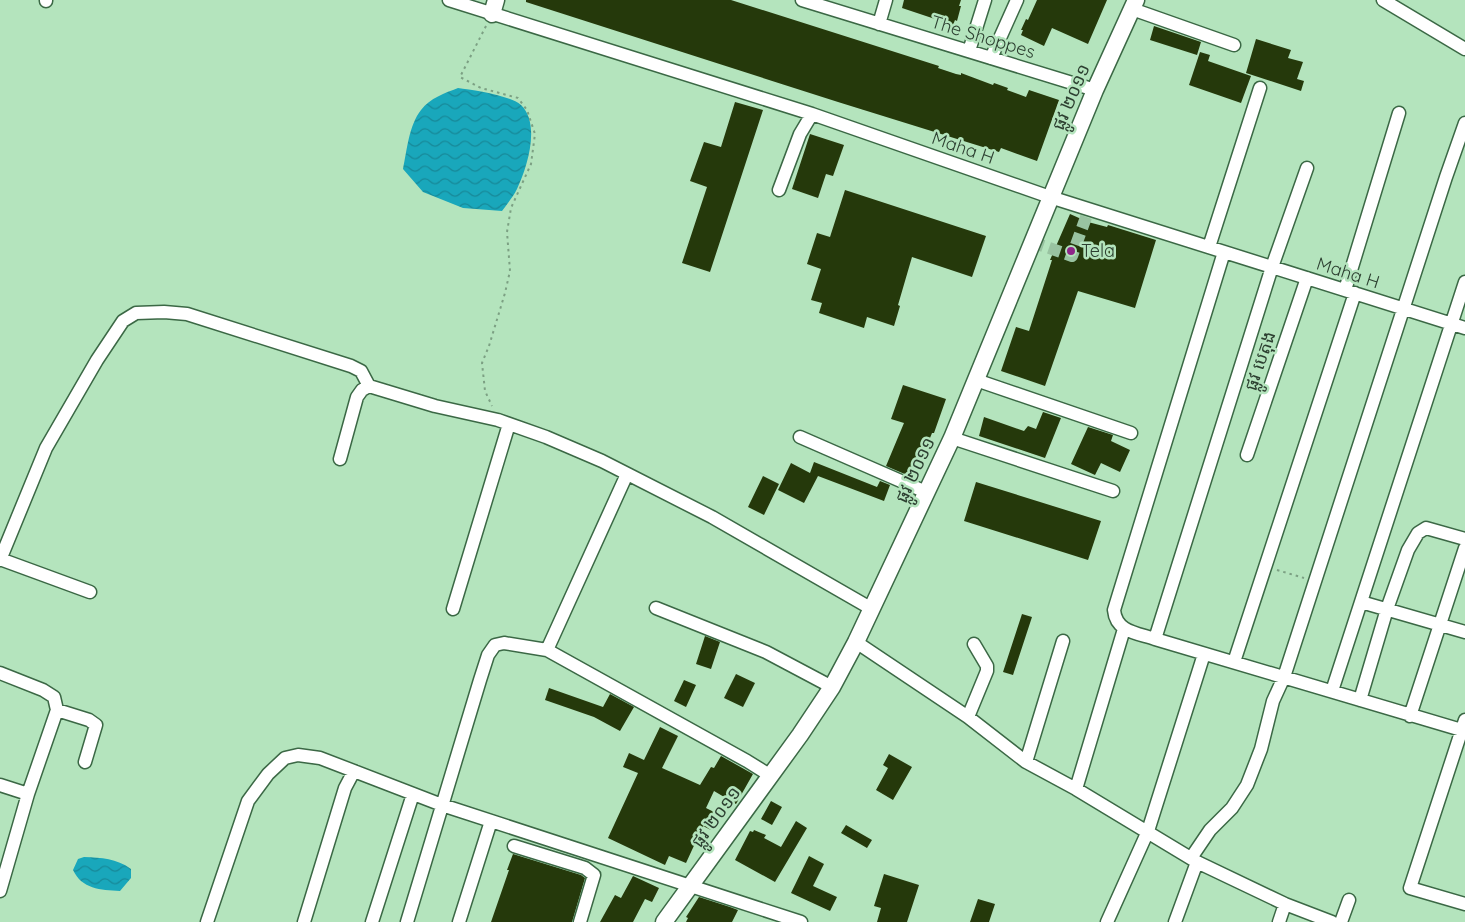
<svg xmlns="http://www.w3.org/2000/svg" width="1465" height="922" font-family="Quicksand,'Noto Sans Khmer',sans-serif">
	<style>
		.water { fill: url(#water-waves) }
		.building { fill: #25390b }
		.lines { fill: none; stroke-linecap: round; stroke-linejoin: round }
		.minor-tunnel { stroke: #99c3a1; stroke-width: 12; stroke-dasharray: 12 6; stroke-linecap: butt }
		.minor-casing { stroke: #3b6845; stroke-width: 15 }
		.major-casing { stroke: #3b6845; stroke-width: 19 }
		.path { stroke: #7ca083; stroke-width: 2; stroke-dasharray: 2.5 4; stroke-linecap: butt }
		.minor { stroke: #fff; stroke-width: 12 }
		.major { stroke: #fff; stroke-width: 16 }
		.poi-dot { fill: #8f2589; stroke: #b4e4bd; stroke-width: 2 }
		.labels { text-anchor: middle; stroke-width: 5; stroke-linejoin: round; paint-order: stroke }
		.street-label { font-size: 18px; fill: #2d4031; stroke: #b4e4bd }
		.poi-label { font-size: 18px; fill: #2d4031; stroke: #b4e4bd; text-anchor: start }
	</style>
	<defs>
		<pattern id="water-waves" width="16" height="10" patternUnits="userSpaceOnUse" patternTransform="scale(1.25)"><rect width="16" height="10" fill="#19a7bb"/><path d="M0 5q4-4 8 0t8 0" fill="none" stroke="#178999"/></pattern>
	</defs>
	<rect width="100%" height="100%" fill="#b4e4bd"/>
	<path class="water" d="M 458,88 C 473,90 509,95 521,105 C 541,124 527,168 517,189 C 513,197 507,204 502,211 L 463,208 L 423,192 L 403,169 C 407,150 409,125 421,110 C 430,98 445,93 458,88 Z
		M 84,857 C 102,858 116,858 131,869 L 131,878 L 120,891 C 100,890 82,889 73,870 L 78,859 Z"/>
	<path class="building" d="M 526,0 L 731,0 L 939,66 L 938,68 L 956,74 L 961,75 L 961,73 L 993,85 L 994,83 L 1008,88 L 1007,90 L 1026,97 L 1029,90 L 1059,100 L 1037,161 L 1001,148 L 999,152 L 838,102 L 526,2 Z
		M 904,0 L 961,0 L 959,6 L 961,6 L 957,21 L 955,20 L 953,25 L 902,8 Z
		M 1037,0 L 1107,0 L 1088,44 L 1052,28 L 1044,46 L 1021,35 L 1023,30 L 1021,30 L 1026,19 L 1028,20 Z
		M 1154,26 L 1201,42 L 1197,55 L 1150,40 Z
		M 1256,39 L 1291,50 L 1288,58 L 1303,62 L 1297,79 L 1304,81 L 1301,91 L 1246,73 Z
		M 1200,52 L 1210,55 L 1208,61 L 1251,76 L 1241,103 L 1189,85 Z
		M 735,102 L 763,110 L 710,272 L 682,263 L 707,187 L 690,181 L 704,142 L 721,147 Z
		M 810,134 L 844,145 L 833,176 L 826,174 L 818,198 L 792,189 Z
		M 845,190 L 986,236 L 972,277 L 912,257 L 898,305 L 900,306 L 894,326 L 867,317 L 864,328 L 819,313 L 822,303 L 811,300 L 821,269 L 807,264 L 817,233 L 830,237 Z
		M 1070,214 L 1088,222 L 1107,227 L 1108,225 L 1156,240 L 1135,308 L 1078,291 L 1045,386 L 1001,371 L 1016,327 L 1029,331 L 1052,260 L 1050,260 Z
		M 903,385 L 946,399 L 934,433 L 932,433 L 914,478 L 886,466 L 904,423 L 891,419 Z
		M 1043,412 L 1061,418 L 1045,458 L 979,436 L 984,417 L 1024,431 L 1028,426 L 1036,429 Z
		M 1088,427 L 1113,435 L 1111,441 L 1130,450 L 1120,472 L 1101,463 L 1095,475 L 1071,464 Z
		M 814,462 L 877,487 L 880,481 L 890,485 L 884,501 L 818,476 L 804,503 L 778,490 L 791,463 L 810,473 Z
		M 763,476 L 779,484 L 764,515 L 748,507 Z
		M 976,482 L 1101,521 L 1088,560 L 964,521 Z
		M 1022,614 L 1032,617 L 1013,675 L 1003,672 Z
		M 705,636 L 720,642 L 711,669 L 696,664 Z
		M 736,674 L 755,683 L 743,707 L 724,698 Z
		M 684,680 L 696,685 L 686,707 L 674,701 Z
		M 549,688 L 603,707 L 610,694 L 634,707 L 620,731 L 594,717 L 545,700 Z
		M 660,727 L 678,736 L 662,768 L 700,785 L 711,767 L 714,768 L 721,756 L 753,774 L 736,804 L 714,791 L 706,808 L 718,814 L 711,830 L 703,826 L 686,863 L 669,856 L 665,865 L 608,838 L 638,773 L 623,767 L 629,753 L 644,760 Z
		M 889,754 L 912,767 L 893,800 L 876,790 L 888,768 L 883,765 Z
		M 771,801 L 782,807 L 772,825 L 761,819 Z
		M 796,821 L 807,828 L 775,882 L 735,860 L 750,831 L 753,832 L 754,830 L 766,835 L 764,838 L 781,847 Z
		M 846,825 L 872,840 L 867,848 L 841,833 Z
		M 513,854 L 581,875 L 585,878 L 572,922 L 491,922 L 509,870 L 507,870 Z
		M 809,856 L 824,864 L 813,886 L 837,897 L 830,911 L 791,893 Z
		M 884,874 L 919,885 L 907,922 L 877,922 L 881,908 L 874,906 Z
		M 633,876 L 659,888 L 652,902 L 645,899 L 633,922 L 600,922 L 615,895 L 621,898 Z
		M 699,897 L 730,907 L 738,910 L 732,922 L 686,922 L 688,918 L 686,917 Z
		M 978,899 L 995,904 L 989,922 L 970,922 Z"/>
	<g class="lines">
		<path class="minor-tunnel" d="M 1032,242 L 1072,256 L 1089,209"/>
		<defs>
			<path id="minor" d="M 449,0 L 812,114 L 1050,197 L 1465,328
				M 802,0 L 1095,90
				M 1383,0 L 1465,49
				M 46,1 L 46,0
				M 1132,9 L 1234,45
				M 879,24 L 886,0
				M 969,51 L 985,0
				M 991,58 L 1017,0
				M 779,190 L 800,134 L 812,114
				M 1209,247 L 1260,88
				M 1224,252 L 1114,610 C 1116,632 1137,633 1155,639 L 1465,731
				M 1345,290 L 1399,113
				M 976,380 L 1131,433
				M 800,437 L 926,492
				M 952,438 L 1113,491
				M 1247,455 L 1307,278
				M 340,459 L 357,397 L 362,390 L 369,386 L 435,406 L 498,420 L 546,437 L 602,461 L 712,517 L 872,609
				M 0,559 L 90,592
				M 0,560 L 46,448 L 97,360 L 123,321 L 136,313 L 164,312 L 187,314 L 351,366 L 361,371 L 369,386
				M 1361,602 L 1465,632
				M 656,608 L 766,652 L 832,687
				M 453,609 L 509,424
				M 1155,639 L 1272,267 L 1307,168
				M 856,642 L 968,717 L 1026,762 L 1076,789 L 1197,862 L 1285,904 L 1332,922
				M 547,650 L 627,474
				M 1234,662 L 1355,293
				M 0,673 L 43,690 L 54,697 L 57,710 L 28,794 L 0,891
				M 1332,691 L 1465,282
				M 1360,700 L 1387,609 L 1408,550 L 1418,533 L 1426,528 L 1465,539
				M 57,710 L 89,720 L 96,725 L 85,762
				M 1410,716 L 1465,548
				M 968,717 L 987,671 L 987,666 L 974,644
				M 1465,720 L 1410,888 L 1465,904
				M 1026,762 L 1063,641
				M 0,785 L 28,794
				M 1076,789 L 1124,629
				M 514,846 L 585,868 L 594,875 L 580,922
				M 1191,858 L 1210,830 L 1232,808 L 1247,785 L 1261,749 L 1273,701 L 1284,677 L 1446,177 L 1465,123
				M 207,922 L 248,801 L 268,774 L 285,758 L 298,755 L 320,758 L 442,805 L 801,922
				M 304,922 L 345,788 L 354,771
				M 372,922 L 413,794
				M 407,922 L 480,680 L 488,655 L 495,645 L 504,643 L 547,650 L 747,761 L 771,776
				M 459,922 L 491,821
				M 1107,922 L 1148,831 L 1204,654
				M 1175,922 L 1197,862
				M 1279,922 L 1285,904
				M 1341,922 L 1349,900"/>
			<path id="major" d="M 492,14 L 496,0
				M 664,922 L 800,735 L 832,687 L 856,642 L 952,438 L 1095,90 L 1136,0"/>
		</defs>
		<use href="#minor" class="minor-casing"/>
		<use href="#major" class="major-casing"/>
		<path class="path" d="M 486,26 L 460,77 L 481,88 L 518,98 L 527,110 L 535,134 L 531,164 L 511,208 L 507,232 L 510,271 L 505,293 L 489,346 L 482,363 L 485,391 L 492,406
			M 1277,570 L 1304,578"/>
		<use href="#minor" class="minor"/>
		<use href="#major" class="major"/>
	</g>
	<circle class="poi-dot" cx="1071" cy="251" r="5"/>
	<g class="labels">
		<g class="street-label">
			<text transform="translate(983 37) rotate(17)" y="6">The Shoppes</text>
			<text transform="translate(1071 97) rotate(-67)" y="6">ផ្លូវ ២០១១</text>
			<text transform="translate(963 148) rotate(19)" y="6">Maha H</text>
			<text transform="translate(1348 273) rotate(18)" y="6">Maha H</text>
			<text transform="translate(1260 361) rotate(-71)" y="6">ផ្លូវ បេតុង</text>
			<text transform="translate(915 470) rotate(-65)" y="6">ផ្លូវ ២០១១</text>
			<text transform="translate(716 817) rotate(-54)" y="6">ផ្លូវ ២០១១</text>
		</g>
		<g class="poi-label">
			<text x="1081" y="257">Tela</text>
		</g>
	</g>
</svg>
